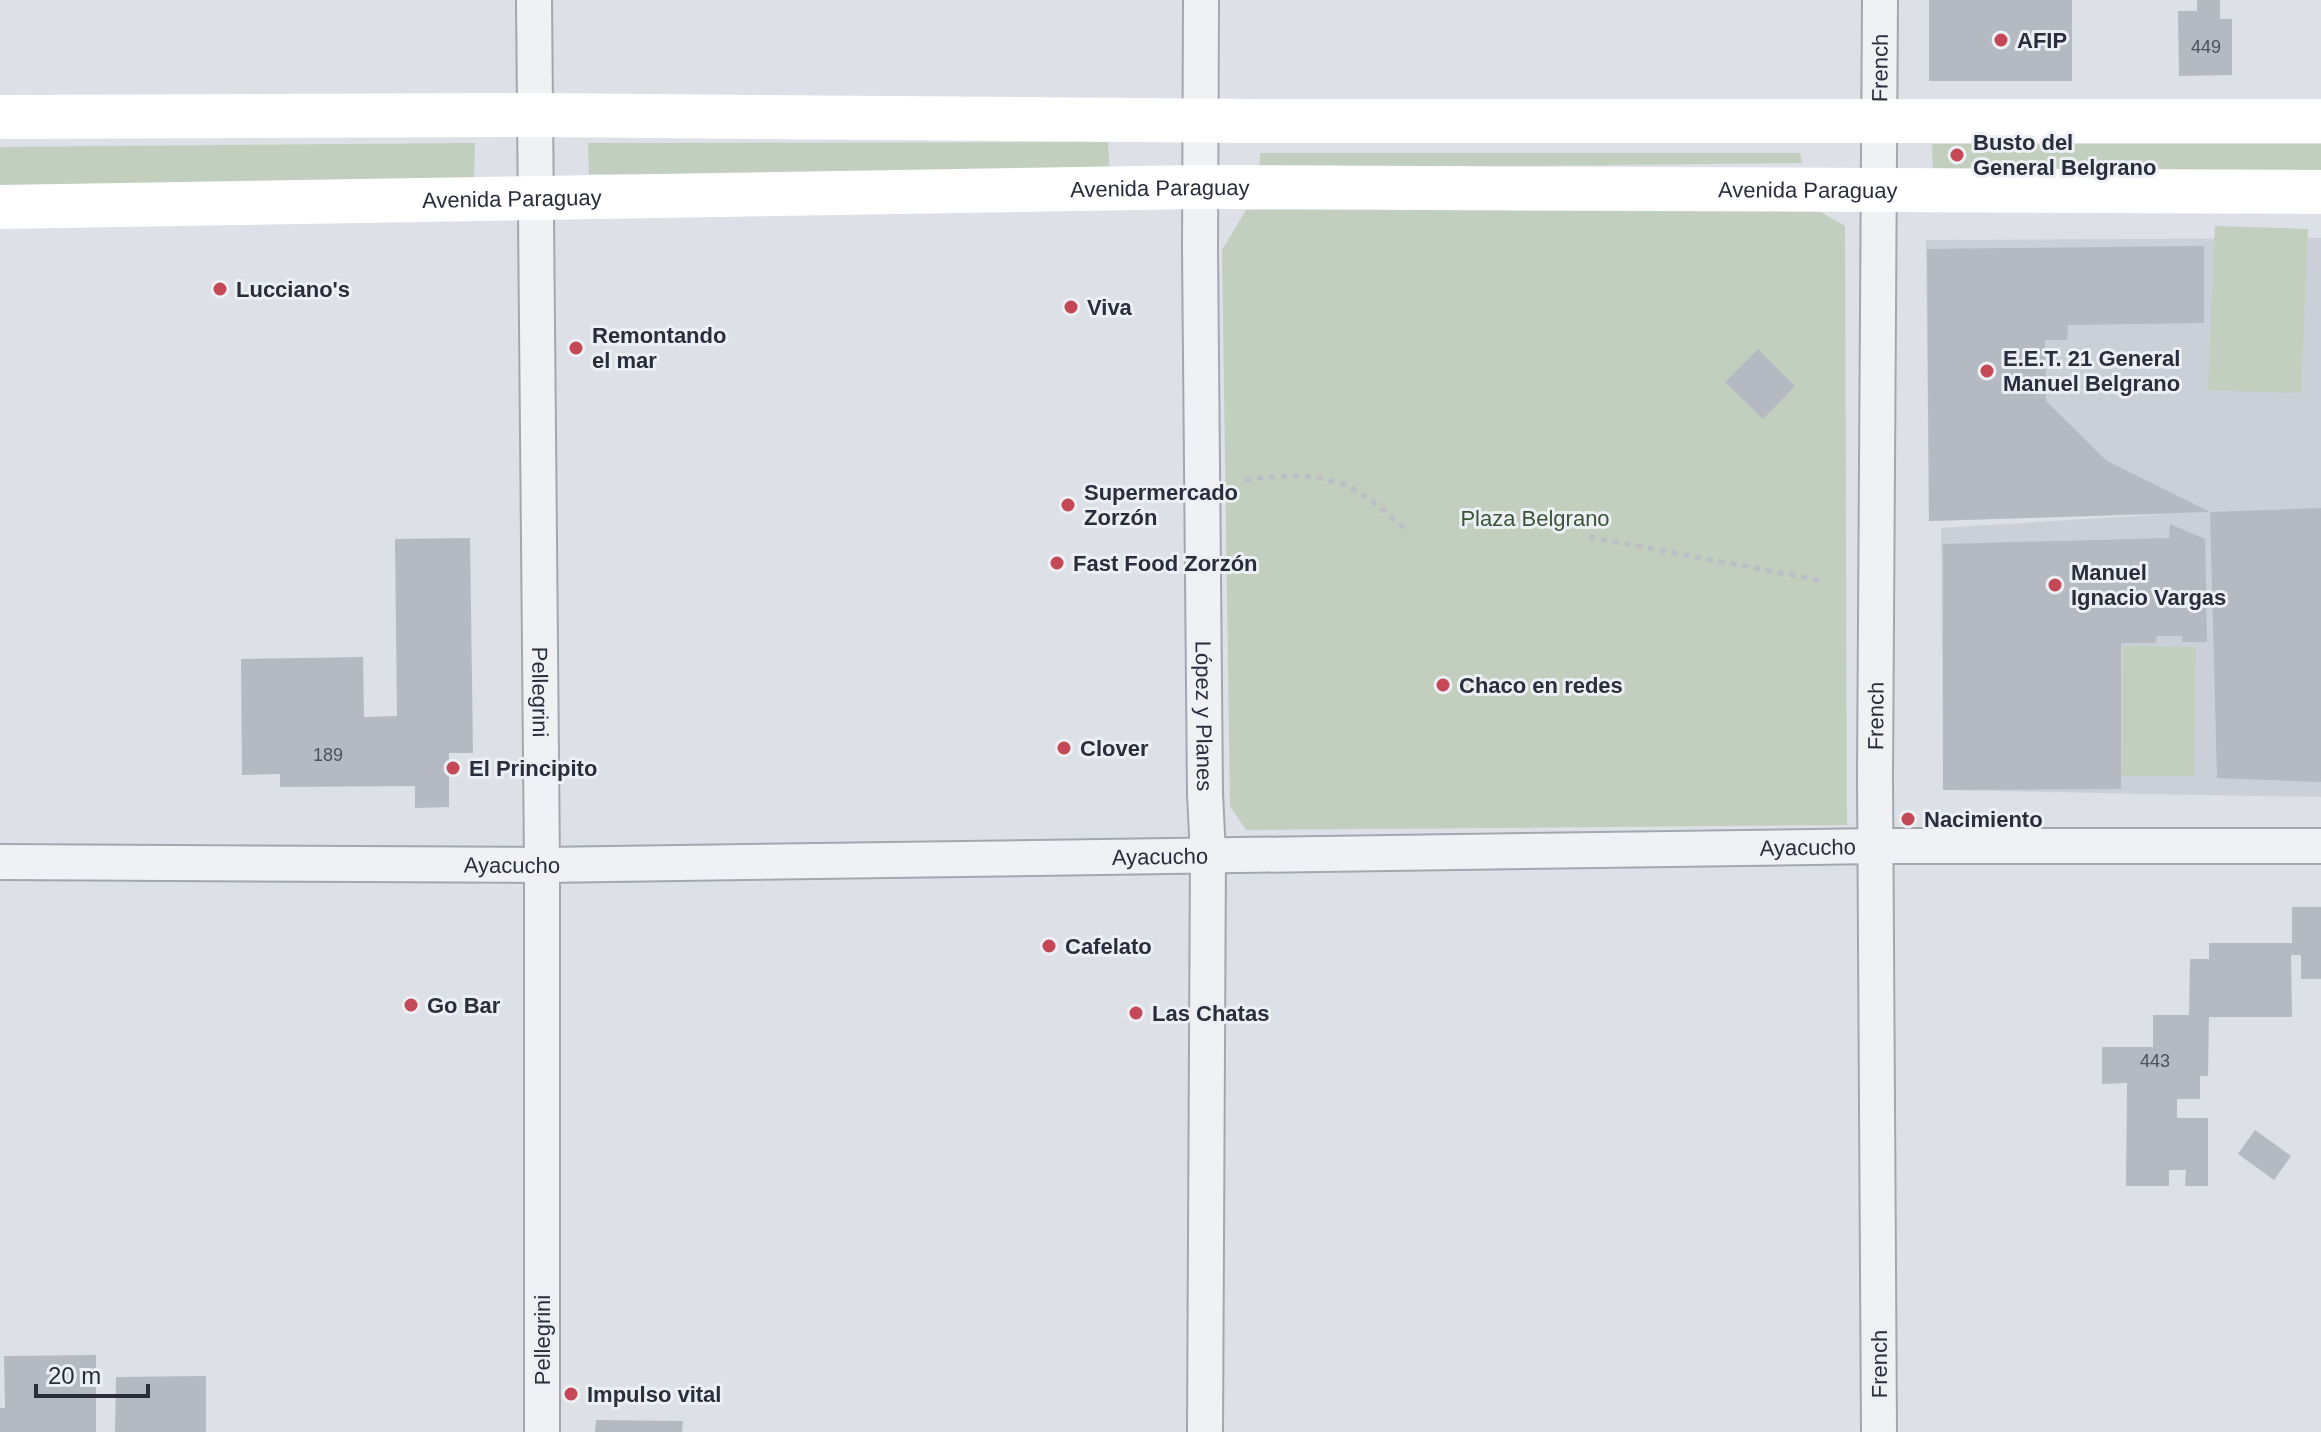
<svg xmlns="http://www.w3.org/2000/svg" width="2321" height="1432" font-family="Arial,sans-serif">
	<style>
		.built { fill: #cbcfd7 }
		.green { fill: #c2cfbf }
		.building { fill: #b5b9c2 }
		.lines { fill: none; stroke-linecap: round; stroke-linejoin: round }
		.street-casing { stroke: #a3a7af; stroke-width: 38 }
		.path { stroke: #bbbec5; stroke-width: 5; stroke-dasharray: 6 6; stroke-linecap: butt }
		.street { stroke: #eff1f5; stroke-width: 34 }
		.secondary { stroke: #fff; stroke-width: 44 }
		.poi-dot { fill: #c44855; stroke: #eceff4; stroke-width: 3 }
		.labels { text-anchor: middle; stroke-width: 6; stroke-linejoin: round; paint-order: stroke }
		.number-label { font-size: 18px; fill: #4b515d }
		.poi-label { font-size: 22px; font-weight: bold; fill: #282e3b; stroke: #eceff4; text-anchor: start }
		.street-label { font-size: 22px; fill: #282e3b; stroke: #eceff4 }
		.park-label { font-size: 22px; fill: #3a5636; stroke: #eceff4 }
	</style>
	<rect width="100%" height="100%" fill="#dde0e6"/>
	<path class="built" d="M 2321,238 L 2321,797 L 1943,790 L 1941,528 L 2166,514 L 1929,521 L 1926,240 Z"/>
	<path class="green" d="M 1108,142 L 1110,178 L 589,174 L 588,143 Z
		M 475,143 L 474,180 L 0,186 L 0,147 Z
		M 1932,144 L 2321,144 L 2321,170 L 1933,172 Z
		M 1260,153 L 1800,153 L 1802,163 L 1259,169 Z
		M 1807,204 L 1845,226 L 1847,825 L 1246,830 L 1230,806 L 1222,250 L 1246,210 Z
		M 2215,226 L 2308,229 L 2301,393 L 2208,390 Z
		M 2123,646 L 2196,647 L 2194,776 L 2122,776 Z"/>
	<path class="building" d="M 1929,0 L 2072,0 L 2072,81 L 1929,81 Z
		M 2197,0 L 2220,0 L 2220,19 L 2232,19 L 2232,75 L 2179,76 L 2178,11 L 2197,11 Z
		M 2204,246 L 2204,323 L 2068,325 L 2067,340 L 2045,340 L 2046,401 L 2107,461 L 2210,512 L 1929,521 L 1927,249 Z
		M 1758,349 L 1795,386 L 1763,419 L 1725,382 Z
		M 2321,508 L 2321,782 L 2217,778 L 2210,512 Z
		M 2170,524 L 2205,539 L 2207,642 L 2182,642 L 2182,636 L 2157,636 L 2156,643 L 2121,643 L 2121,789 L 1943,790 L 1943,544 L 2169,538 Z
		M 470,538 L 473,753 L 449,753 L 449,807 L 415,808 L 415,786 L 280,787 L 280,774 L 242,775 L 241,659 L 363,657 L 364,717 L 397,716 L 395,539 Z
		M 2292,907 L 2321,907 L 2321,979 L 2301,979 L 2301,955 L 2291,955 L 2292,1017 L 2209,1017 L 2208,1076 L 2200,1076 L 2200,1099 L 2177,1099 L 2177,1118 L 2208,1118 L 2208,1186 L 2185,1186 L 2186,1170 L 2169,1170 L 2169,1186 L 2126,1186 L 2127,1083 L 2102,1084 L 2102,1047 L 2153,1047 L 2153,1015 L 2189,1015 L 2190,959 L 2209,959 L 2209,943 L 2292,943 Z
		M 2255,1130 L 2291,1156 L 2274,1180 L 2238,1154 Z
		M 96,1355 L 96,1432 L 0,1432 L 0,1408 L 5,1408 L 4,1356 Z
		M 206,1376 L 206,1432 L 115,1432 L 116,1377 Z
		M 596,1420 L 683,1421 L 682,1432 L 595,1432 Z"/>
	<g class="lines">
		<defs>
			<g id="street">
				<path id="s1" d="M 534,0 L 542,865 L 542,1432"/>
				<path id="s2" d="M 1201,0 L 1200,248 L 1205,794 L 1208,854 L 1205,1432"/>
				<path id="s3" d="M 0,862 L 542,865 L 1877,846 L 2321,846"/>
				<path id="s4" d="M 1879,1432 L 1875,777 L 1880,0"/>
			</g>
		</defs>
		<use href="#street" class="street-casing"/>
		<path class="path" d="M 1245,480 C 1282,475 1321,472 1355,490 C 1374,501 1392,518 1409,532
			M 1589,537 L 1824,581"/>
		<use href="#street" class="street"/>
		<g class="secondary">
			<path d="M 0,117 L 535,115 L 1256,121 L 2321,121"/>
			<path id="s5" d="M 0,207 L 1199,187 L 2321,192"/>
		</g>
	</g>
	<g class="poi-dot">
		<circle cx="2001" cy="40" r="8"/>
		<circle cx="1957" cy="155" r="8"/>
		<circle cx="220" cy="289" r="8"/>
		<circle cx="1071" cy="307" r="8"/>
		<circle cx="576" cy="348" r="8"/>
		<circle cx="1987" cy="371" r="8"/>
		<circle cx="1068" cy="505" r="8"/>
		<circle cx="1057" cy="563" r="8"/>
		<circle cx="2055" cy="585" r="8"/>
		<circle cx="1443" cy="685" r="8"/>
		<circle cx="1064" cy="748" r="8"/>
		<circle cx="453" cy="768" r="8"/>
		<circle cx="1908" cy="819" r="8"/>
		<circle cx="1049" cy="946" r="8"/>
		<circle cx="411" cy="1005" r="8"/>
		<circle cx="1136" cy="1013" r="8"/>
		<circle cx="571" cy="1394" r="8"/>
	</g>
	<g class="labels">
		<g class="number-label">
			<text x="2206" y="53">449</text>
			<text x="328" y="761">189</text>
			<text x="2155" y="1067">443</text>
		</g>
		<g class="poi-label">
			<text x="2017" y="48">AFIP</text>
			<text x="1973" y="150">Busto del<tspan x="1973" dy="25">General Belgrano</tspan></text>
			<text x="236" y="297">Lucciano's</text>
			<text x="1087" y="315">Viva</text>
			<text x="592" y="343">Remontando<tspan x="592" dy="25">el mar</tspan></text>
			<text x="2003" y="366">E.E.T. 21 General<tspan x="2003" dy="25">Manuel Belgrano</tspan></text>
			<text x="1084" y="500">Supermercado<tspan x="1084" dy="25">Zorzón</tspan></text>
			<text x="1073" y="571">Fast Food Zorzón</text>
			<text x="2071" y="580">Manuel<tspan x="2071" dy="25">Ignacio Vargas</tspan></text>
			<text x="1459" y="693">Chaco en redes</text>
			<text x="1080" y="756">Clover</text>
			<text x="469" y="776">El Principito</text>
			<text x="1924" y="827">Nacimiento</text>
			<text x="1065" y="954">Cafelato</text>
			<text x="427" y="1013">Go Bar</text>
			<text x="1152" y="1021">Las Chatas</text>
			<text x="587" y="1402">Impulso vital</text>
		</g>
		<g class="street-label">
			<text dy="8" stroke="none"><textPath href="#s4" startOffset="1364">French</textPath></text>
			<text dy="8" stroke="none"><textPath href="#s5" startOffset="1160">Avenida Paraguay</textPath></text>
			<text dy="8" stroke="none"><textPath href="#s5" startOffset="1808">Avenida Paraguay</textPath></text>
			<text dy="8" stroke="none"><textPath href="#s5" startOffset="512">Avenida Paraguay</textPath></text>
			<text dy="8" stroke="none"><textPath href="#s1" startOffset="692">Pellegrini</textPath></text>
			<text dy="8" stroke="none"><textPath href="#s2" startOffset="716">López y Planes</textPath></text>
			<text dy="8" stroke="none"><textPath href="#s4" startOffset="716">French</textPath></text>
			<text dy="8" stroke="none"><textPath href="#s3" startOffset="1808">Ayacucho</textPath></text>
			<text dy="8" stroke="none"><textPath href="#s3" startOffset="1160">Ayacucho</textPath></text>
			<text dy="8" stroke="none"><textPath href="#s3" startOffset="512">Ayacucho</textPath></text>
			<text transform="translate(542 1340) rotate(-90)" y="8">Pellegrini</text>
			<text transform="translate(1879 1364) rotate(-90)" y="8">French</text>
		</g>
		<g class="park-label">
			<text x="1535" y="526">Plaza Belgrano</text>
		</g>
	</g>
	<path d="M36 1384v12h112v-12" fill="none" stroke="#282e3b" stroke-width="4"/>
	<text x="48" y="1384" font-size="24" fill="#282e3b" stroke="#eceff4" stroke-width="6" paint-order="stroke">20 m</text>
</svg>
